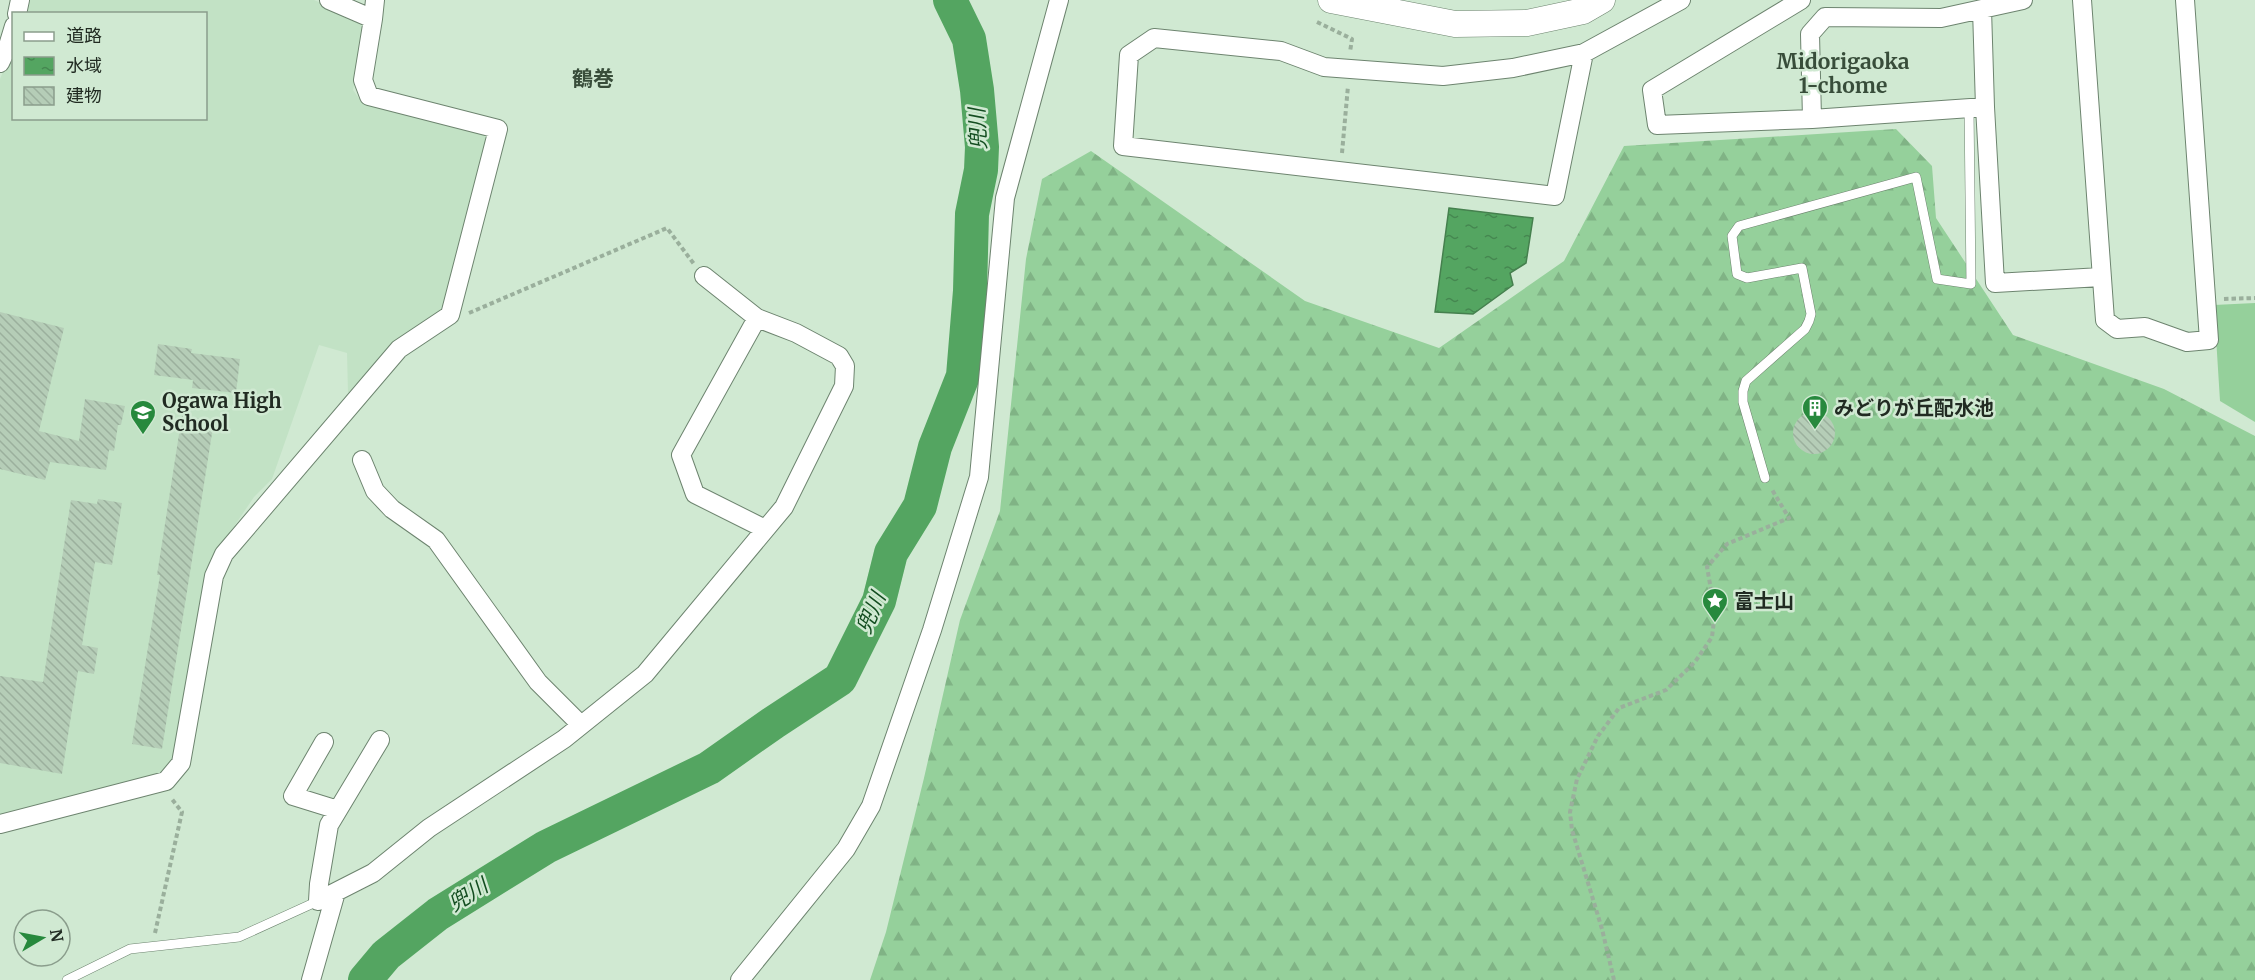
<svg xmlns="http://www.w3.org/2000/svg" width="2255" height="980" font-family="Merriweather,'Noto Sans JP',serif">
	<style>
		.built { fill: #c2e2c5 }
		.forest { fill: url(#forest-firs) }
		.green { fill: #95d09b }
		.water { fill: url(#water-ripples); stroke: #45804e; stroke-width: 1.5 }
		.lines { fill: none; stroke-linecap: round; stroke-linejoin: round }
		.river { stroke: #54a561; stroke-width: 34 }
		.building { fill: url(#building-back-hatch) }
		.lane-casing { stroke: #6d846f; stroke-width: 10 }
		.street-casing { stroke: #6d846f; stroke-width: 20 }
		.secondary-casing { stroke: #6d846f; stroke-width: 27 }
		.path { stroke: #9aaf9c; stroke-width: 4; stroke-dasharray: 4.5 3; stroke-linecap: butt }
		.lane { stroke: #fff; stroke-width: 9 }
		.street { stroke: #fff; stroke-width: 18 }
		.secondary { stroke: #fff; stroke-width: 26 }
		.labels { text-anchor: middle; stroke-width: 5; stroke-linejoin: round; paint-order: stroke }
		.poi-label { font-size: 20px; font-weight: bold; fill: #212b22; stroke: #d0e9d2; text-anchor: start }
		.neighbourhood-label { font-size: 21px; font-weight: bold; fill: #384d3a; stroke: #d0e9d2 }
		.water-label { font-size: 21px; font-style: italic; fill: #134d20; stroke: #d0e9d2 }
	</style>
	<defs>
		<pattern id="forest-firs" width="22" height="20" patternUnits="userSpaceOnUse" patternTransform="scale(1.5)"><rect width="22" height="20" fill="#95d09b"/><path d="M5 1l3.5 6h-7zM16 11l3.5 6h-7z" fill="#80b385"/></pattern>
		<pattern id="water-ripples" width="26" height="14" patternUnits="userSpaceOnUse" patternTransform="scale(1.5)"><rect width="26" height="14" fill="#54a561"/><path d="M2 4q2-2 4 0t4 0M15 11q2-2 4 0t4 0" fill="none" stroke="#458750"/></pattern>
		<pattern id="building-back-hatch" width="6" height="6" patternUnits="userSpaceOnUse" patternTransform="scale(1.5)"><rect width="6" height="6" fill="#b5cdb7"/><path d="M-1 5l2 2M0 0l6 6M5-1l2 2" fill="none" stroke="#9bb09d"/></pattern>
	</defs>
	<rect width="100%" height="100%" fill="#d0e9d2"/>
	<path class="built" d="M 30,0 L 314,0 L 361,21 L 366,30 L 353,90 L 363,104 L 483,132 L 486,140 L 447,299 L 437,314 L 390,346 L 348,393 L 347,353 L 319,345 L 272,479 L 254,497 L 220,547 L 177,749 L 172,762 L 161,774 L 0,815 L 0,79 L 13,48 L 14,118 L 206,118 L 206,14 L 26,13 Z"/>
	<path class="forest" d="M 1896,129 L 1932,166 L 1936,218 L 2013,335 L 2164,389 L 2255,436 L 2255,980 L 870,980 L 886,932 L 924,778 L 960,620 L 1000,511 L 1026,259 L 1042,179 L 1091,151 L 1305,301 L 1439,348 L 1564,261 L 1624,146 Z"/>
	<path class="green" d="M 2255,303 L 2255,422 L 2220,401 L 2214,305 Z"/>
	<path class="water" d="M 1449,208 L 1533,218 L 1526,263 L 1510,273 L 1513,285 L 1473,314 L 1435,312 Z"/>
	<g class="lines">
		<path class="river" d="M 365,980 L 386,955 L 438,914 L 546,847 L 709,768 L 773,723 L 840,679 L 879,601 L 891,553 L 920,506 L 935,447 L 963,376 L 970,291 L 972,214 L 981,170 L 982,147 L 977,90 L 969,39 L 950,0"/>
	</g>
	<path class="building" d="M 0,312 L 64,328 L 39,431 L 79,441 L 85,399 L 125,406 L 121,425 L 118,425 L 114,451 L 109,450 L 106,470 L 50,462 L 45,480 L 0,469 Z
		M 158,344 L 192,349 L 191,353 L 240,359 L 236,393 L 192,388 L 193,380 L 154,375 Z
		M1793 433a21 21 0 1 1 42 0a21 21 0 1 1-42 0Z
		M 182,415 L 214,421 L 162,749 L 132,744 L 160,575 L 157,575 Z
		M 98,499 L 122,503 L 112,565 L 95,562 L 82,645 L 98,648 L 94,674 L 78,671 L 62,774 L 0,763 L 0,676 L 43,682 L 71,500 L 97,504 Z"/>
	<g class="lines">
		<defs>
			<path id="lane" d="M 1765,478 L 1743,402 L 1743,391 L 1746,381 L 1805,329 L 1809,321 L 1811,314 L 1802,268 L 1747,278 L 1737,274 L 1732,236 L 1739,226 L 1916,177 L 1937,279 L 1971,284 L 1969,107
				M 67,980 L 130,949 L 239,937 L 318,901"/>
			<path id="street" d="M 329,0 L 373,19 L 375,0
				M 1801,0 L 1652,90 L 1657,125 L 1812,119 L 1985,107
				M 2082,0 L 2105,320 L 2117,329 L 2145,327 L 2187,342 L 2209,340 L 2185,0
				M 1982,9 L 1985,107 L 1995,283 L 2101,277
				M 17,14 L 20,0
				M 1154,38 L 1281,51 L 1324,67 L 1443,76 L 1513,68 L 1584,53 L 1555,196 L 1123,146 L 1129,55 Z
				M 1584,53 L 1681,0
				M 0,63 L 8,46 L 14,26
				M 1812,119 L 1810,34 L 1825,17 L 1941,18 L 2023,0
				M 757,318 L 681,455 L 695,494 L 765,529
				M 362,460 L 375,491 L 392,509 L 436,540 L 538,682 L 581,725
				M 380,740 L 329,825 L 319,884 L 318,901 L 373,873 L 429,828 L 564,739 L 645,674 L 784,507 L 844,386 L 845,366 L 839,356 L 796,333 L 757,318 L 704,276
				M 324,742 L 293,796 L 338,810
				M 0,824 L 166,781 L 181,763 L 214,576 L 224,554 L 399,349 L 450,315 L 498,129 L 369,96 L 363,80 L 373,19
				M 311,980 L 336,892
				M 740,980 L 846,849 L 871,806 L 932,630 L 979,477 L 1005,198 L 1059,0"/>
			<path id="secondary" d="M 1331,0 L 1455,24 L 1527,23 L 1583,11 L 1602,0"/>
		</defs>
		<use href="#lane" class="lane-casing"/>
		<use href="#street" class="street-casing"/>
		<use href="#secondary" class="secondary-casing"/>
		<path class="path" d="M 1317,22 L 1352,39 L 1350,52
			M 1342,153 L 1348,86
			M 2224,299 L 2255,298
			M 469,313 L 667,228 L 694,264
			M 155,933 L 182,812 L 171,798
			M 1614,980 L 1602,929 L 1572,830 L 1570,812 L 1577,779 L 1598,736 L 1619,708 L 1666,690 L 1695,662 L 1712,637 L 1715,612 L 1707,567 L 1727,544 L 1789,518 L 1771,488"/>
		<use href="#lane" class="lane"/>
		<use href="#street" class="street"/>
		<use href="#secondary" class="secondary"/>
	</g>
	<defs>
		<symbol id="building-pin" viewBox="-11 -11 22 30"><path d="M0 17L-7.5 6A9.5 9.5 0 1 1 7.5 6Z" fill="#27893d" stroke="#d0e9d2"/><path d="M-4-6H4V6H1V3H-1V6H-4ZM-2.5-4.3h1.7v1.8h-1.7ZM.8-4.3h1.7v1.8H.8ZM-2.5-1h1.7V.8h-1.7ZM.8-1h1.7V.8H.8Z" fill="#fff"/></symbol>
		<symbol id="school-pin" viewBox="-11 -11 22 30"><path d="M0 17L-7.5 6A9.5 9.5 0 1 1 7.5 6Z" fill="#27893d" stroke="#d0e9d2"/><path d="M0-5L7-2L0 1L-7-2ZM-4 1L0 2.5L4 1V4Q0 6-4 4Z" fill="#fff"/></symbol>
		<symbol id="sight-pin" viewBox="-11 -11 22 30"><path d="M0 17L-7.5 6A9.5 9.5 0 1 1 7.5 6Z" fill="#27893d" stroke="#d0e9d2"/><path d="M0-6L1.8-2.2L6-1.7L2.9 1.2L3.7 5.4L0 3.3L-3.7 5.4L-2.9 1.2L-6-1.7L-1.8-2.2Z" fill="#fff"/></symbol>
	</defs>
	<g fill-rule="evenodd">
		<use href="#building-pin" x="1800" y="393" width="30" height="40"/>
		<use href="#school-pin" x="128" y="398" width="30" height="40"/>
		<use href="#sight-pin" x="1700" y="586" width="30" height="40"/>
	</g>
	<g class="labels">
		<g class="poi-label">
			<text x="162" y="408">Ogawa High<tspan x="162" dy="23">School</tspan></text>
			<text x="1834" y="415">みどりが丘配水池</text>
			<text x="1734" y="608">富士山</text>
		</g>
		<g class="neighbourhood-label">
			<text x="1843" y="69">Midorigaoka<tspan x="1843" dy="24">1-chome</tspan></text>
			<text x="593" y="86">鶴巻</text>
		</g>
		<g class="water-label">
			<text transform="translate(978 129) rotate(-93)" y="7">兜川</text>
			<text transform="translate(871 613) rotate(-67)" y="7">兜川</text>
			<text transform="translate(468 895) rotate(-32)" y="7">兜川</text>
		</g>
	</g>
	<rect x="12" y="12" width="195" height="108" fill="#d0e9d2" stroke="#8a9d8c" stroke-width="1.5"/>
	<rect x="24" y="32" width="30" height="9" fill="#ffffff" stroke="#8a9d8c" stroke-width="1.5"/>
	<text x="66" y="42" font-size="18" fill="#212b22">道路</text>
	<rect x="24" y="57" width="30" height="18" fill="url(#water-ripples)" stroke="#8a9d8c" stroke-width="1.5"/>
	<text x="66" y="72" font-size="18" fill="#212b22">水域</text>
	<rect x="24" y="87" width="30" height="18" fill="url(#building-back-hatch)" stroke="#8a9d8c" stroke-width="1.5"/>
	<text x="66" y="102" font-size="18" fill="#212b22">建物</text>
	<g transform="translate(42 938) rotate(80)"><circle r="28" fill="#d0e9d2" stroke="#8a9d8c" stroke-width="1.5"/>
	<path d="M0-4.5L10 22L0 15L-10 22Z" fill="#27893d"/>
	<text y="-9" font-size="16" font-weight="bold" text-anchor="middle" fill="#212b22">N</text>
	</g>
</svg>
